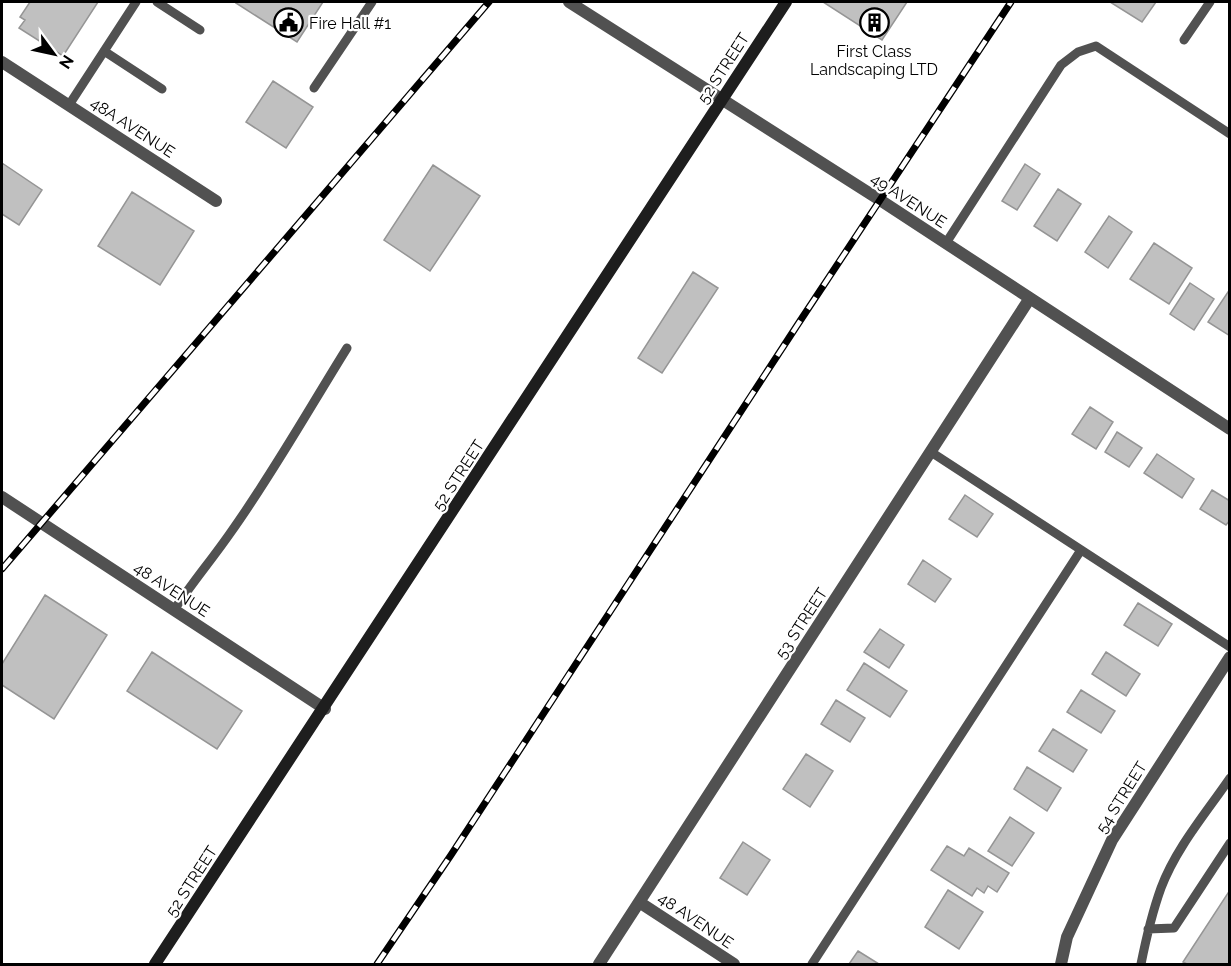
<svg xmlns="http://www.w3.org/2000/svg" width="1231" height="966" font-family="Raleway,sans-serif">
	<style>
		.building { fill: #c0c0c0; stroke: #959595; stroke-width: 1.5 }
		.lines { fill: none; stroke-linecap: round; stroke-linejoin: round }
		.service { stroke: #515151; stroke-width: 9 }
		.minor { stroke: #515151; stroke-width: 12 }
		.tertiary { stroke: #515151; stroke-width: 12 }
		.secondary { stroke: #1e1e1e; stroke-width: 12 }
		.rail-casing { stroke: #000; stroke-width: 7 }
		.rail { stroke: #fff; stroke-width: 4.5; stroke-dasharray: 14; stroke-linecap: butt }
		.labels { text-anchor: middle; stroke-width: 4.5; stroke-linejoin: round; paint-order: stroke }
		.poi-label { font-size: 16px; fill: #000; stroke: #fff; text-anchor: start }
		.street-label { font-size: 16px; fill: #000; stroke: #fff }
	</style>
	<rect width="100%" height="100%" fill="#fff"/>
	<path class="building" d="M 30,2 L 98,2 L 63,56 L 19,28 L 25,20 L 20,17 Z
		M 237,2 L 323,2 L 297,42 L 236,3 Z
		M 823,2 L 907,2 L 882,40 Z
		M 1110,2 L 1156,2 L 1142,22 Z
		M 273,81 L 313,107 L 286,148 L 246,122 Z
		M 2,163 L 42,190 L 19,225 L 2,214 Z
		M 1025,164 L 1040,174 L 1017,210 L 1002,201 Z
		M 433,165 L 480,196 L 430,271 L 384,240 Z
		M 1058,189 L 1081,204 L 1057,241 L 1034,226 Z
		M 132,192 L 194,231 L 160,285 L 98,246 Z
		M 1109,216 L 1132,232 L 1108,268 L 1085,252 Z
		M 1154,243 L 1192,268 L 1169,304 L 1130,279 Z
		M 693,272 L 718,288 L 662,373 L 638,358 Z
		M 1190,283 L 1214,299 L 1194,330 L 1170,314 Z
		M 1230,289 L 1230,336 L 1208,322 Z
		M 1090,407 L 1113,422 L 1096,449 L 1072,434 Z
		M 1117,432 L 1142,448 L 1129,467 L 1105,452 Z
		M 1157,454 L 1194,479 L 1182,498 L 1144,473 Z
		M 1212,490 L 1230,501 L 1230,520 L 1226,525 L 1200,509 Z
		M 965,495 L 993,514 L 977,537 L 949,519 Z
		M 923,560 L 951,579 L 935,602 L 908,584 Z
		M 45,595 L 107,635 L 54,719 L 2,685 L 2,664 Z
		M 1138,603 L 1172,624 L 1158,646 L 1124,625 Z
		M 880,629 L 904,645 L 889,668 L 864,652 Z
		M 152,652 L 242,711 L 217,749 L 127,691 Z
		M 1106,652 L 1140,674 L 1126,696 L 1092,674 Z
		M 864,663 L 907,691 L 890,717 L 847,690 Z
		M 1081,690 L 1115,711 L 1101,733 L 1067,712 Z
		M 836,700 L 865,718 L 850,742 L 821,724 Z
		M 1053,729 L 1087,750 L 1073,772 L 1039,751 Z
		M 806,754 L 833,771 L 810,807 L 783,789 Z
		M 1027,767 L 1061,788 L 1047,811 L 1014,789 Z
		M 1010,817 L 1034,833 L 1012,866 L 988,851 Z
		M 743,842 L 770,860 L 747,895 L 720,878 Z
		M 947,846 L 964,856 L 969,848 L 1009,873 L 997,892 L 988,886 L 984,893 L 977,888 L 972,896 L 931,870 Z
		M 948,890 L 983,912 L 959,949 L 925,927 Z
		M 1230,890 L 1230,964 L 1187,964 L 1183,962 Z
		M 858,951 L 879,964 L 849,964 Z"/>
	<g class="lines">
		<path class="service" d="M 157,2 L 200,30
			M 1184,40 L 1210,2
			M 104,51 L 162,89
			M 314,88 L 372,2
			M 69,105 L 136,2
			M 946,243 L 1061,65 L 1078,52 L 1096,46 L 1230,134
			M 931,452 L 1230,647
			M 174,610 C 192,583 213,558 231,532 C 273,473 309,409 347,348
			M 1148,929 L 1174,928 L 1230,843
			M 812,964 L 1081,550
			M 1141,964 C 1146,939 1152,913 1161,888 C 1176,848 1206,813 1230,778"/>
		<path class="minor" d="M 2,62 L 216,201
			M 880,200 L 1230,429
			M 2,497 L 325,709
			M 639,902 L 734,964
			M 599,964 L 1030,298
			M 1061,964 L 1067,937 L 1112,840 L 1230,657"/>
		<path class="tertiary" d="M 569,2 L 880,200"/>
		<path class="secondary" d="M 155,964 L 786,2"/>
		<defs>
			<path id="rail" d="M 2,569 L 489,2
				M 377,964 L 451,855 L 800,321 L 1011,2"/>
		</defs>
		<use href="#rail" class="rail-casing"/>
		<use href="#rail" class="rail"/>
	</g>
	<defs>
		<symbol id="civic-ring" viewBox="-11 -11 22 22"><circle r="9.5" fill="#fff" stroke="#000" stroke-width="1.5"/><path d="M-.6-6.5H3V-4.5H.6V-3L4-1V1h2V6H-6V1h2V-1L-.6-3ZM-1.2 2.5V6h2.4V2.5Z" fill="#000"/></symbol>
		<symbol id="building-ring" viewBox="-11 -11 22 22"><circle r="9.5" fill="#fff" stroke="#000" stroke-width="1.5"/><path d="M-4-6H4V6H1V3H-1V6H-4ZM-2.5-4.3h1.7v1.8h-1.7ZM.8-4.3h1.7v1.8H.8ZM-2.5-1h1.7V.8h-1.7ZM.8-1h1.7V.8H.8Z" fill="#000"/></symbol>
	</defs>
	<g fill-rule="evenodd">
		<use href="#civic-ring" x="272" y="6" width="33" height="33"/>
		<use href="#building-ring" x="858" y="6" width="33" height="33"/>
	</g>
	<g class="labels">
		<g class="poi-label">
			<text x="309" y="29">Fire Hall #1</text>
			<text x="874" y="57" text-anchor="middle">First Class<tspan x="874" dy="18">Landscaping LTD</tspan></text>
		</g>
		<g class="street-label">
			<text transform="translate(723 68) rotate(-57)" y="6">52 STREET</text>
			<text transform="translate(133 127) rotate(33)" y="6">48A AVENUE</text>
			<text transform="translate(909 200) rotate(33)" y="6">49 AVENUE</text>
			<text transform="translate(458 475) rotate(-57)" y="6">52 STREET</text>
			<text transform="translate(172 589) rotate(33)" y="6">48 AVENUE</text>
			<text transform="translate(801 623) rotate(-57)" y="6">53 STREET</text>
			<text transform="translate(1121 797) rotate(-58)" y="6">54 STREET</text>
			<text transform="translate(191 881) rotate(-57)" y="6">52 STREET</text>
			<text transform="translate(696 920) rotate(34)" y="6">48 AVENUE</text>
		</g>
	</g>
	<rect width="1231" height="966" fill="none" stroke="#000000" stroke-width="6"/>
	<g transform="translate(54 54) rotate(123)" stroke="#ffffff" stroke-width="4.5" paint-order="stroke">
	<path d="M0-4.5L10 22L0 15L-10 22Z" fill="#000000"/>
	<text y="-9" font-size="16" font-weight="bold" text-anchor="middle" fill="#000000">N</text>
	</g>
</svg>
